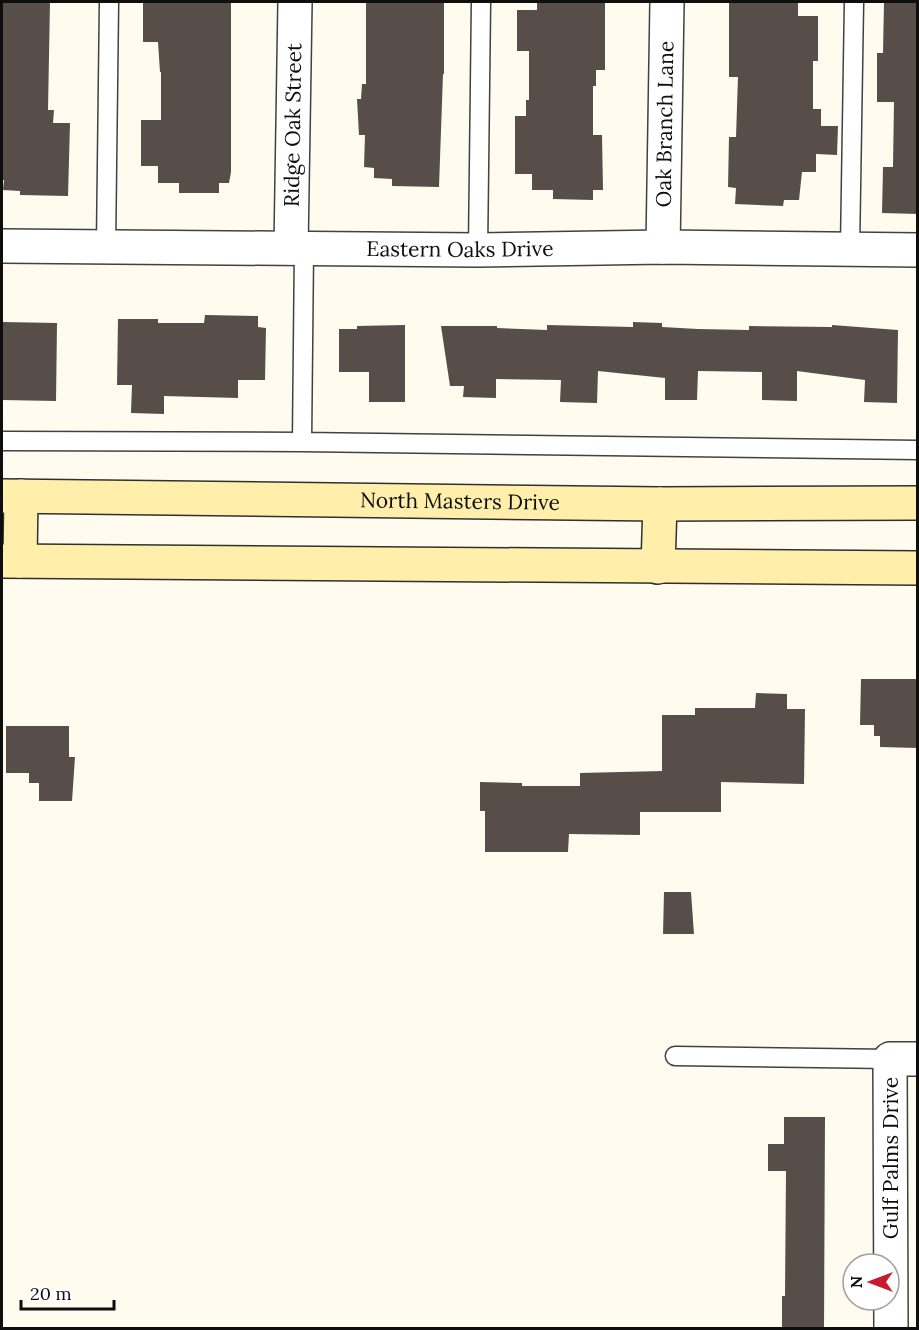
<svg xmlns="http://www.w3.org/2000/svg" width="919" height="1330" font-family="Lora,serif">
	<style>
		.building { fill: #574e49 }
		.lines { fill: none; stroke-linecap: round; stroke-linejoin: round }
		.service-casing { stroke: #414141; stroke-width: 21 }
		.minor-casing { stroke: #414141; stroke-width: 36 }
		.secondary-casing { stroke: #303030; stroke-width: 36 }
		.service { stroke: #fff; stroke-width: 18 }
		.minor { stroke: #fff; stroke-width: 33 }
		.secondary { stroke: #ffefaa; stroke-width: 33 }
		.labels { text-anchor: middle; stroke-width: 6; stroke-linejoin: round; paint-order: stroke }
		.street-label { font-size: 21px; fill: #0e0e0e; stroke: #fff }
	</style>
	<rect width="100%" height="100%" fill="#fffbef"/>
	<path class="building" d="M 2,2 L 50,2 L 48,110 L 54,110 L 53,123 L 70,123 L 68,196 L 20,195 L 20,191 L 3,190 L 4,180 L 2,180 Z
		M 143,2 L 231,2 L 231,172 L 229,183 L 219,183 L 219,193 L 179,193 L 179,183 L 158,183 L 158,166 L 141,166 L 141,120 L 161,120 L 161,72 L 160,72 L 158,42 L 143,42 Z
		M 366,2 L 444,3 L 444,74 L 443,74 L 439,187 L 392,186 L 392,179 L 374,178 L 374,168 L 364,167 L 365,135 L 359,135 L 357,99 L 361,99 L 362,84 L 366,84 Z
		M 537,2 L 605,2 L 605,70 L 596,70 L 596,86 L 593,86 L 593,135 L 602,135 L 603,190 L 593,190 L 593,200 L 553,199 L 553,190 L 532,190 L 532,174 L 515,174 L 515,116 L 526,116 L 526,100 L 529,100 L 529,51 L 517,51 L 517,10 L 537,10 Z
		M 729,2 L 798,2 L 798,16 L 818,16 L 818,61 L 813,61 L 813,109 L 821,109 L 821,126 L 838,126 L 837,155 L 816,154 L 816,172 L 802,172 L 799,200 L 784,200 L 783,206 L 735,204 L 736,188 L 728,187 L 729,137 L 736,137 L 738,77 L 729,77 Z
		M 884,2 L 918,2 L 918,214 L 882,213 L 883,167 L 893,167 L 894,102 L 877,102 L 877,53 L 883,53 Z
		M 205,315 L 258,316 L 258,327 L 266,328 L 265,380 L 238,380 L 238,398 L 164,396 L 164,414 L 131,413 L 132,385 L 117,385 L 118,319 L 158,319 L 158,323 L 204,323 Z
		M 3,322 L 57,323 L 56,401 L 2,400 L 2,332 L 3,332 Z
		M 633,322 L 662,323 L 662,327 L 698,329 L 749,330 L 749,326 L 832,327 L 832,325 L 898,330 L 897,403 L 864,402 L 865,380 L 797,371 L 797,401 L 762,400 L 762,372 L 698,371 L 697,400 L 665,400 L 665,378 L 598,371 L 597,403 L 560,402 L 561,380 L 496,379 L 496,398 L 463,397 L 464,386 L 450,386 L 441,326 L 497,326 L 497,328 L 547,330 L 547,325 L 633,327 Z
		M 405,325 L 405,402 L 369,402 L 369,372 L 339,372 L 339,329 L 357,329 L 357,326 Z
		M 861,679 L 918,679 L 918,748 L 880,747 L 880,736 L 874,736 L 874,725 L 860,725 Z
		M 756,693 L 787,694 L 787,709 L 805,709 L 804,784 L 721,782 L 721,812 L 640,812 L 640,835 L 569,834 L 568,852 L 485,852 L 485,811 L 480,811 L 480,782 L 522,783 L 522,786 L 580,786 L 580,773 L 662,771 L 662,715 L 695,715 L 695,708 L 755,708 Z
		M 6,726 L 69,726 L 69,757 L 75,757 L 72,801 L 39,801 L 39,783 L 29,783 L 29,773 L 6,773 Z
		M 664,892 L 691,892 L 694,934 L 663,934 Z
		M 784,1117 L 825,1117 L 824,1329 L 782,1329 L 782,1296 L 785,1296 L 786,1171 L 768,1171 L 768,1144 L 784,1144 Z"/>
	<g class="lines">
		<defs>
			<path id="service" d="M 106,246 L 109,2
				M 304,248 L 302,442 L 918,450
				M 850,249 L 854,2
				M 478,250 L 481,2
				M 2,441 L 302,442
				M 675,1056 L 890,1059"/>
			<g id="minor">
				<path id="s1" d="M 2,246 L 478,250 L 663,247 L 918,250"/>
				<path id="s2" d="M 663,247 L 667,2"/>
				<path id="s3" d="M 291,248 L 295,2"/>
				<path d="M 891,1328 L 890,1059 L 918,1059"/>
			</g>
			<g id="secondary">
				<path id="s4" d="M 2,496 L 660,504 L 918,503"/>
				<path d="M 2,561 L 918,568"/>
				<path d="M 20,561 L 21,496"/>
				<path d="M 658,567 L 660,504"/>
			</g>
		</defs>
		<use href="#service" class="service-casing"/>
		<use href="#minor" class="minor-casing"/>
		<use href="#secondary" class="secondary-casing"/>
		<use href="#service" class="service"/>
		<use href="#minor" class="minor"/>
		<use href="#secondary" class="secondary"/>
	</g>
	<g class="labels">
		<g class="street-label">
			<text dy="7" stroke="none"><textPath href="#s2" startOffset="123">Oak Branch Lane</textPath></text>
			<text dy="7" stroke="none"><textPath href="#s3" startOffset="123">Ridge Oak Street</textPath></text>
			<text dy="7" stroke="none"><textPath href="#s1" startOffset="458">Eastern Oaks Drive</textPath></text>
			<text dy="7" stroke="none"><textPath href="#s4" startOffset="458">North Masters Drive</textPath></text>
			<text transform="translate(891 1158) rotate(-90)" y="7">Gulf Palms Drive</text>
		</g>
	</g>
	<rect width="919" height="1330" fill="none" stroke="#0e0e0e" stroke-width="6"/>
	<g transform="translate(871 1282) rotate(270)"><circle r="28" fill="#ffffff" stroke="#9f9f9f" stroke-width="1.5"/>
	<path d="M0-4.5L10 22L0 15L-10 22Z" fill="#c91b30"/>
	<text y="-9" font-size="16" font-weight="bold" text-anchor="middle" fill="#0e0e0e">N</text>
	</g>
	<path d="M21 1300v9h93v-9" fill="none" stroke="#0e0e0e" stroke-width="3"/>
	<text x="30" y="1300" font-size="18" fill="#0e0e0e" stroke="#ffffff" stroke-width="4.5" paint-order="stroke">20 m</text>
</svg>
